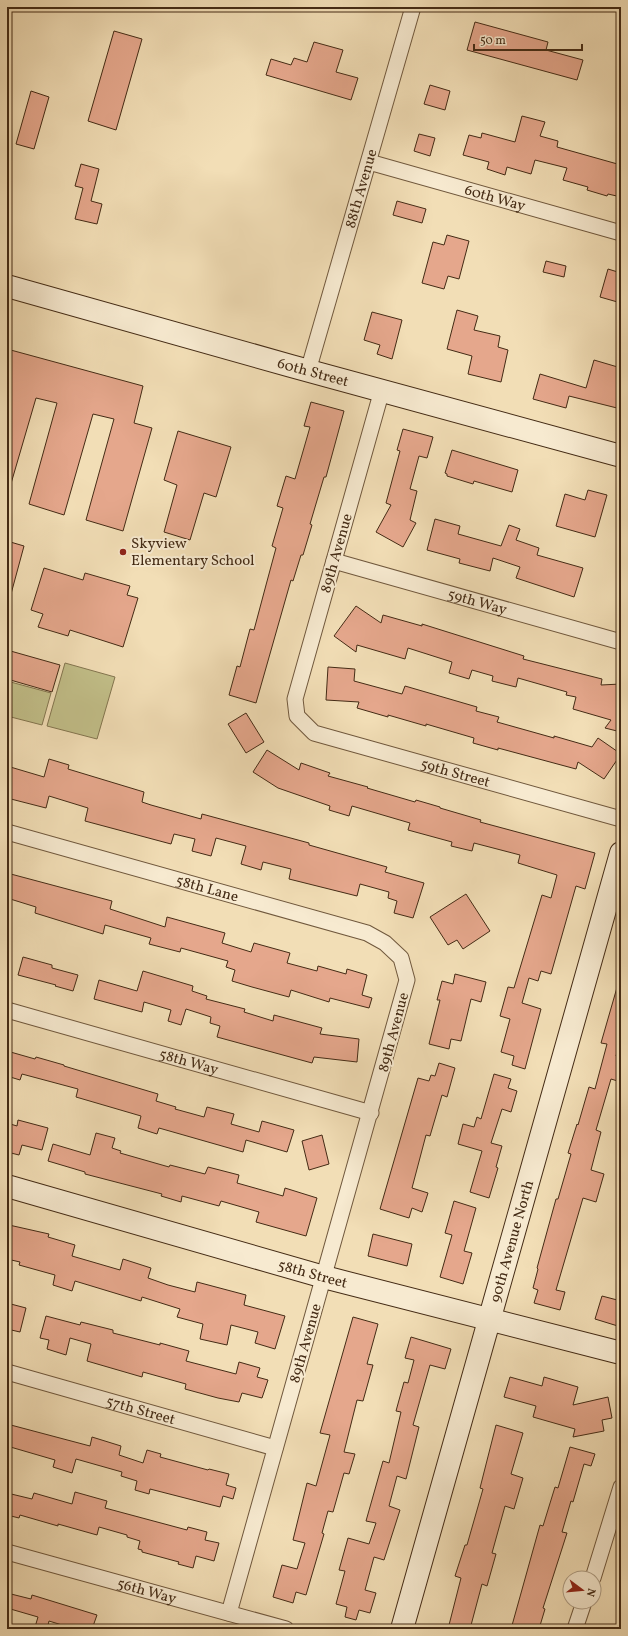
<svg xmlns="http://www.w3.org/2000/svg" width="628" height="1636" font-family="Vollkorn,serif">
	<style>
		.green { fill: #c2bf89; stroke: #83754f }
		.building { fill: #e5a78c; stroke: #442b15 }
		.lines { fill: none; stroke-linecap: round; stroke-linejoin: round }
		.street-casing { stroke: #70583d; stroke-width: 17 }
		.secondary-casing { stroke: #442b15; stroke-width: 24 }
		.street { stroke: #f7ead0; stroke-width: 15 }
		.secondary { stroke: #f7ead0; stroke-width: 22 }
		.poi-dot { fill: #8f2418; stroke: #f7ead0; stroke-width: 1.5 }
		.labels { text-anchor: middle; stroke-width: 4; stroke-linejoin: round; paint-order: stroke }
		.street-label { font-size: 15px; fill: #442b15; stroke: #f7ead0 }
		.poi-label { font-size: 15px; fill: #442b15; stroke: #f7ead0; text-anchor: start }
	</style>
	<rect width="100%" height="100%" fill="#f2deb6"/>
	<filter id="stains"><feTurbulence type="fractalNoise" baseFrequency=".005" numOctaves="4"/><feColorMatrix values="0 0 0 0 .2 0 0 0 0 .09 0 0 0 0 .02 0 0 0 .5 -.17"/></filter>
	<radialGradient id="worn" r=".72"><stop offset=".6" stop-color="#630" stop-opacity="0"/><stop offset="1" stop-color="#630" stop-opacity=".3"/></radialGradient>
	<path class="green" d="M 65,663 L 115,677 L 97,739 L 47,726 Z
		M 7,681 L 51,693 L 42,725 L 7,716 Z"/>
	<path class="building" d="M 475,22 L 548,42 L 546,50 L 583,60 L 577,80 L 467,50 Z
		M 114,31 L 142,39 L 116,130 L 88,121 Z
		M 314,42 L 343,50 L 336,72 L 358,78 L 351,100 L 266,75 L 271,59 L 291,65 L 294,58 L 307,62 Z
		M 430,85 L 450,91 L 445,110 L 424,104 Z
		M 31,91 L 49,97 L 34,149 L 16,144 Z
		M 522,116 L 545,122 L 540,136 L 558,141 L 557,147 L 621,165 L 621,197 L 608,194 L 607,196 L 587,190 L 588,187 L 563,180 L 567,168 L 535,160 L 531,174 L 507,167 L 505,175 L 487,169 L 489,162 L 463,155 L 469,135 L 481,138 L 482,133 L 515,142 Z
		M 419,134 L 435,138 L 430,156 L 414,151 Z
		M 81,164 L 99,169 L 91,201 L 102,204 L 97,224 L 75,219 L 83,188 L 75,186 Z
		M 397,201 L 426,209 L 422,223 L 393,215 Z
		M 447,235 L 469,241 L 459,279 L 448,276 L 444,289 L 422,283 L 433,242 L 444,245 Z
		M 546,261 L 566,266 L 564,277 L 543,272 Z
		M 608,269 L 621,273 L 621,303 L 600,297 Z
		M 457,310 L 478,316 L 474,330 L 500,336 L 498,347 L 508,350 L 501,382 L 468,374 L 472,356 L 447,349 Z
		M 372,312 L 402,320 L 392,359 L 377,354 L 380,345 L 364,340 Z
		M 7,349 L 143,386 L 134,423 L 152,428 L 123,531 L 86,520 L 114,419 L 93,414 L 64,515 L 29,504 L 57,403 L 36,398 L 10,487 L 7,487 Z
		M 594,360 L 621,368 L 621,409 L 569,396 L 566,408 L 533,399 L 540,374 L 586,388 Z
		M 311,402 L 344,411 L 326,477 L 324,477 L 310,524 L 312,525 L 303,555 L 301,555 L 293,581 L 291,580 L 256,703 L 229,695 L 237,666 L 240,667 L 250,629 L 254,630 L 266,585 L 276,548 L 272,546 L 283,508 L 277,506 L 286,476 L 295,479 L 310,427 L 304,426 Z
		M 403,429 L 433,437 L 427,458 L 419,456 L 410,489 L 417,491 L 410,520 L 416,523 L 403,547 L 376,532 L 391,505 L 386,503 L 400,451 L 397,450 Z
		M 178,431 L 231,447 L 216,497 L 204,493 L 190,540 L 164,532 L 177,485 L 164,480 Z
		M 452,450 L 518,470 L 512,492 L 474,481 L 473,484 L 447,476 L 447,474 L 445,473 Z
		M 588,490 L 607,495 L 595,537 L 556,526 L 565,494 L 585,500 Z
		M 435,519 L 460,526 L 458,534 L 501,546 L 509,525 L 520,529 L 516,540 L 539,548 L 537,555 L 583,568 L 574,597 L 516,578 L 520,567 L 493,558 L 490,571 L 459,563 L 460,559 L 427,550 Z
		M 7,541 L 24,546 L 11,594 L 7,593 Z
		M 44,568 L 83,580 L 85,573 L 130,586 L 127,595 L 138,598 L 123,647 L 70,630 L 68,636 L 38,627 L 43,614 L 31,610 Z
		M 356,606 L 381,623 L 383,615 L 422,626 L 422,624 L 524,656 L 523,659 L 602,679 L 601,685 L 621,684 L 621,732 L 605,728 L 611,720 L 573,709 L 576,697 L 566,695 L 567,692 L 518,678 L 516,687 L 492,681 L 493,676 L 472,670 L 469,679 L 449,673 L 452,662 L 408,648 L 405,659 L 357,645 L 356,652 L 334,636 Z
		M 7,650 L 60,665 L 52,692 L 7,679 Z
		M 328,667 L 355,669 L 354,681 L 402,694 L 405,686 L 477,707 L 476,711 L 499,717 L 497,722 L 554,738 L 554,736 L 592,747 L 598,738 L 621,754 L 604,779 L 578,762 L 576,769 L 498,748 L 498,750 L 473,743 L 474,738 L 426,724 L 426,726 L 388,715 L 388,717 L 357,708 L 359,702 L 326,700 Z
		M 246,713 L 264,742 L 246,753 L 228,724 Z
		M 267,750 L 299,770 L 301,763 L 330,773 L 328,776 L 368,787 L 367,788 L 415,802 L 416,800 L 440,807 L 440,808 L 481,820 L 480,822 L 595,853 L 585,889 L 576,886 L 551,974 L 541,971 L 538,981 L 529,978 L 522,1003 L 541,1009 L 525,1069 L 512,1065 L 514,1056 L 501,1052 L 510,1019 L 500,1016 L 508,987 L 514,988 L 542,895 L 551,898 L 557,875 L 518,863 L 520,855 L 474,843 L 472,851 L 451,846 L 452,842 L 408,830 L 410,823 L 352,806 L 349,816 L 329,810 L 330,806 L 278,788 L 253,772 Z
		M 49,759 L 69,765 L 68,769 L 144,792 L 142,802 L 151,805 L 201,819 L 202,814 L 309,843 L 309,845 L 387,867 L 385,872 L 424,883 L 413,918 L 394,913 L 397,901 L 388,898 L 389,892 L 360,884 L 357,896 L 289,879 L 291,869 L 263,862 L 261,870 L 241,864 L 246,846 L 216,838 L 211,856 L 192,851 L 195,839 L 174,834 L 171,844 L 85,821 L 88,808 L 49,796 L 46,808 L 7,798 L 7,766 L 44,777 Z
		M 7,873 L 112,901 L 110,909 L 165,927 L 167,917 L 225,933 L 222,943 L 251,952 L 254,943 L 290,953 L 287,963 L 317,971 L 318,966 L 346,974 L 347,969 L 367,975 L 362,995 L 372,998 L 369,1008 L 330,998 L 329,1002 L 291,990 L 289,997 L 252,987 L 232,981 L 235,970 L 226,967 L 228,961 L 181,948 L 180,952 L 149,944 L 151,938 L 105,925 L 103,934 L 35,913 L 36,907 L 7,898 Z
		M 466,894 L 490,931 L 463,949 L 457,940 L 448,945 L 430,917 Z
		M 23,957 L 52,965 L 52,968 L 78,975 L 73,991 L 55,986 L 56,985 L 18,975 Z
		M 143,971 L 193,986 L 192,991 L 207,996 L 206,999 L 245,1009 L 244,1012 L 273,1021 L 274,1015 L 322,1028 L 320,1034 L 359,1039 L 357,1062 L 314,1057 L 312,1063 L 217,1037 L 220,1026 L 210,1023 L 211,1017 L 186,1009 L 181,1025 L 168,1021 L 171,1010 L 144,1002 L 142,1012 L 94,999 L 99,980 L 137,991 Z
		M 455,974 L 486,982 L 481,1002 L 471,999 L 461,1041 L 451,1039 L 449,1049 L 429,1044 L 440,1000 L 437,1000 L 442,981 L 453,984 Z
		M 618,984 L 621,984 L 621,1038 L 616,1056 L 621,1057 L 621,1082 L 611,1079 L 596,1130 L 601,1132 L 591,1170 L 604,1174 L 596,1202 L 583,1198 L 556,1290 L 565,1292 L 560,1310 L 534,1303 L 538,1290 L 533,1288 L 538,1269 L 537,1268 L 556,1199 L 558,1199 L 571,1154 L 568,1153 L 577,1124 L 578,1125 L 589,1087 L 595,1089 L 607,1044 L 601,1043 Z
		M 7,1051 L 35,1059 L 36,1057 L 64,1065 L 64,1066 L 158,1094 L 156,1101 L 176,1107 L 175,1109 L 204,1117 L 207,1107 L 234,1114 L 231,1124 L 259,1132 L 262,1121 L 294,1130 L 287,1152 L 246,1140 L 243,1152 L 159,1128 L 157,1134 L 138,1128 L 141,1116 L 76,1097 L 78,1089 L 22,1074 L 20,1080 L 7,1076 Z
		M 439,1063 L 455,1068 L 447,1097 L 442,1095 L 430,1136 L 426,1135 L 412,1188 L 428,1193 L 422,1212 L 412,1208 L 409,1218 L 380,1209 L 418,1078 L 429,1081 L 431,1075 L 435,1076 Z
		M 494,1074 L 511,1079 L 508,1088 L 517,1091 L 511,1112 L 502,1109 L 491,1143 L 502,1146 L 496,1167 L 498,1168 L 489,1198 L 470,1192 L 482,1151 L 458,1144 L 463,1124 L 474,1127 L 477,1117 L 481,1119 Z
		M 18,1120 L 48,1128 L 42,1150 L 22,1145 L 19,1155 L 7,1152 L 7,1123 L 17,1126 Z
		M 96,1133 L 115,1138 L 112,1148 L 121,1151 L 120,1153 L 169,1167 L 170,1165 L 205,1174 L 208,1167 L 239,1175 L 237,1183 L 283,1196 L 285,1188 L 317,1198 L 306,1236 L 256,1222 L 259,1212 L 221,1201 L 219,1206 L 182,1196 L 181,1202 L 161,1196 L 162,1194 L 85,1174 L 85,1172 L 48,1161 L 53,1144 L 90,1155 Z
		M 322,1135 L 329,1164 L 309,1170 L 302,1141 Z
		M 454,1201 L 476,1208 L 464,1251 L 472,1253 L 463,1284 L 440,1277 L 452,1235 L 445,1233 Z
		M 9,1225 L 49,1234 L 48,1237 L 75,1245 L 72,1256 L 120,1270 L 123,1259 L 151,1268 L 148,1278 L 168,1285 L 195,1292 L 197,1282 L 246,1295 L 244,1305 L 285,1316 L 275,1349 L 255,1343 L 258,1332 L 231,1325 L 227,1345 L 200,1339 L 203,1324 L 177,1317 L 180,1309 L 142,1297 L 141,1301 L 75,1281 L 72,1291 L 53,1285 L 55,1275 L 19,1265 L 20,1262 L 7,1259 L 7,1234 Z
		M 373,1234 L 412,1244 L 407,1266 L 368,1256 Z
		M 602,1296 L 621,1301 L 621,1327 L 595,1319 Z
		M 7,1303 L 26,1308 L 20,1332 L 7,1329 Z
		M 46,1316 L 80,1325 L 81,1322 L 113,1330 L 113,1333 L 160,1345 L 160,1343 L 189,1351 L 186,1361 L 236,1374 L 239,1362 L 260,1368 L 257,1377 L 268,1380 L 262,1398 L 242,1393 L 239,1402 L 218,1398 L 185,1389 L 186,1384 L 143,1372 L 142,1377 L 87,1361 L 91,1344 L 70,1338 L 66,1355 L 47,1349 L 49,1340 L 40,1338 Z
		M 353,1317 L 378,1324 L 367,1364 L 373,1365 L 363,1401 L 357,1400 L 344,1452 L 355,1454 L 349,1474 L 344,1473 L 333,1512 L 328,1511 L 322,1533 L 324,1534 L 306,1595 L 296,1592 L 293,1603 L 273,1597 L 282,1565 L 297,1569 L 305,1543 L 293,1540 L 307,1483 L 316,1486 L 330,1435 L 320,1433 Z
		M 411,1337 L 451,1349 L 445,1369 L 430,1365 L 413,1425 L 419,1427 L 406,1479 L 397,1476 L 389,1506 L 400,1510 L 384,1560 L 374,1557 L 365,1590 L 376,1593 L 370,1613 L 359,1610 L 356,1620 L 345,1617 L 347,1607 L 336,1604 L 345,1571 L 339,1570 L 348,1538 L 369,1544 L 376,1523 L 366,1521 L 383,1461 L 389,1463 L 401,1412 L 396,1411 L 404,1382 L 408,1383 L 414,1360 L 405,1358 Z
		M 510,1377 L 542,1386 L 544,1377 L 578,1387 L 573,1405 L 608,1397 L 612,1418 L 602,1420 L 604,1431 L 573,1437 L 575,1429 L 533,1417 L 536,1406 L 504,1397 Z
		M 7,1424 L 90,1446 L 92,1437 L 121,1446 L 119,1455 L 143,1463 L 147,1450 L 161,1454 L 160,1457 L 208,1470 L 209,1469 L 229,1474 L 226,1485 L 236,1488 L 233,1499 L 223,1496 L 220,1507 L 150,1489 L 149,1494 L 135,1490 L 137,1481 L 121,1476 L 122,1472 L 76,1459 L 72,1473 L 53,1467 L 55,1460 L 7,1446 Z
		M 496,1425 L 523,1433 L 511,1474 L 523,1478 L 514,1509 L 505,1506 L 492,1553 L 496,1554 L 487,1586 L 482,1584 L 470,1629 L 448,1629 L 461,1578 L 455,1576 L 465,1545 L 467,1545 L 483,1489 L 480,1488 Z
		M 570,1447 L 595,1454 L 591,1466 L 584,1464 L 573,1502 L 571,1501 L 562,1532 L 567,1533 L 543,1608 L 545,1609 L 539,1629 L 511,1629 L 540,1525 L 543,1526 L 555,1487 L 558,1488 Z
		M 75,1492 L 107,1501 L 105,1508 L 187,1530 L 188,1527 L 207,1532 L 205,1540 L 219,1543 L 214,1561 L 196,1556 L 193,1568 L 178,1564 L 179,1562 L 142,1552 L 142,1550 L 138,1549 L 140,1541 L 127,1537 L 127,1535 L 99,1527 L 97,1535 L 58,1524 L 58,1526 L 20,1515 L 19,1518 L 7,1515 L 7,1493 L 32,1499 L 34,1493 L 72,1504 Z
		M 7,1593 L 31,1599 L 32,1595 L 97,1615 L 92,1629 L 75,1629 L 49,1621 L 47,1629 L 35,1627 L 38,1617 L 7,1608 Z"/>
	<g class="lines">
		<defs>
			<g id="street">
				<path id="s1" d="M 369,162 L 621,233"/>
				<path id="s2" d="M 308,371 L 413,7"/>
				<path id="s3" d="M 382,390 L 295,699 L 297,716 L 314,733 L 621,819"/>
				<path id="s4" d="M 334,561 L 621,642"/>
				<path id="s5" d="M 7,832 L 367,933 L 385,943 L 401,958 L 407,980 L 229,1613"/>
				<path id="s6" d="M 7,1010 L 371,1113"/>
				<path id="s7" d="M 7,1372 L 275,1448"/>
				<path id="s8" d="M 7,1552 L 286,1629"/>
				<path d="M 593,1578 L 621,1487"/>
				<path d="M 575,1629 L 584,1602"/>
			</g>
			<g id="secondary">
				<path id="s9" d="M 7,286 L 291,366 L 621,456"/>
				<path id="s10" d="M 7,1186 L 324,1277 L 621,1353"/>
				<path id="s11" d="M 402,1629 L 621,853"/>
			</g>
		</defs>
		<use href="#street" class="street-casing"/>
		<use href="#secondary" class="secondary-casing"/>
		<use href="#street" class="street"/>
		<use href="#secondary" class="secondary"/>
	</g>
	<circle class="poi-dot" cx="123" cy="552" r="4"/>
	<g class="labels">
		<g class="street-label">
			<text dy="5" stroke="none"><textPath href="#s2" startOffset="190">88th Avenue</textPath></text>
			<text dy="5" stroke="none"><textPath href="#s1" startOffset="131">60th Way</textPath></text>
			<text dy="5" stroke="none"><textPath href="#s9" startOffset="318">60th Street</textPath></text>
			<text transform="translate(336 553) rotate(-74)" y="5">89th Avenue</text>
			<text dy="5" stroke="none"><textPath href="#s4" startOffset="149">59th Way</textPath></text>
			<text dy="5" stroke="none"><textPath href="#s3" startOffset="509">59th Street</textPath></text>
			<text dy="5" stroke="none"><textPath href="#s5" startOffset="208">58th Lane</textPath></text>
			<text transform="translate(393 1032) rotate(-75)" y="5">89th Avenue</text>
			<text dy="5" stroke="none"><textPath href="#s6" startOffset="189">58th Way</textPath></text>
			<text dy="5" stroke="none"><textPath href="#s11" startOffset="403">90th Avenue North</textPath></text>
			<text dy="5" stroke="none"><textPath href="#s10" startOffset="318">58th Street</textPath></text>
			<text transform="translate(305 1343) rotate(-74)" y="5">89th Avenue</text>
			<text dy="5" stroke="none"><textPath href="#s7" startOffset="139">57th Street</textPath></text>
			<text dy="5" stroke="none"><textPath href="#s8" startOffset="145">56th Way</textPath></text>
		</g>
		<g class="poi-label">
			<text x="131" y="548">Skyview<tspan x="131" dy="17">Elementary School</tspan></text>
		</g>
	</g>
	<rect width="628" height="1636" fill="none" stroke="#f2deb6" stroke-width="24"/>
	<rect x="8" y="8" width="612" height="1620" fill="none" stroke="#442b15" stroke-width="2"/>
	<rect x="12" y="12" width="604" height="1612" fill="none" stroke="#442b15"/>
	<g transform="translate(582 1590) rotate(106)"><circle r="19" fill="#f7ead0" stroke="#af9e85"/>
	<path d="M0-3L7 15L0 10L-7 15Z" fill="#8f2418"/>
	<text y="-6" font-size="11" font-weight="bold" text-anchor="middle" fill="#442b15">N</text>
	</g>
	<path d="M474 44v6h108v-6" fill="none" stroke="#442b15" stroke-width="2"/>
	<text x="480" y="44" font-size="12" fill="#442b15" stroke="#f7ead0" stroke-width="3" paint-order="stroke">50 m</text>
	<rect width="100%" height="100%" filter="url(#stains)"/>
	<rect width="100%" height="100%" fill="url(#worn)"/>
</svg>
